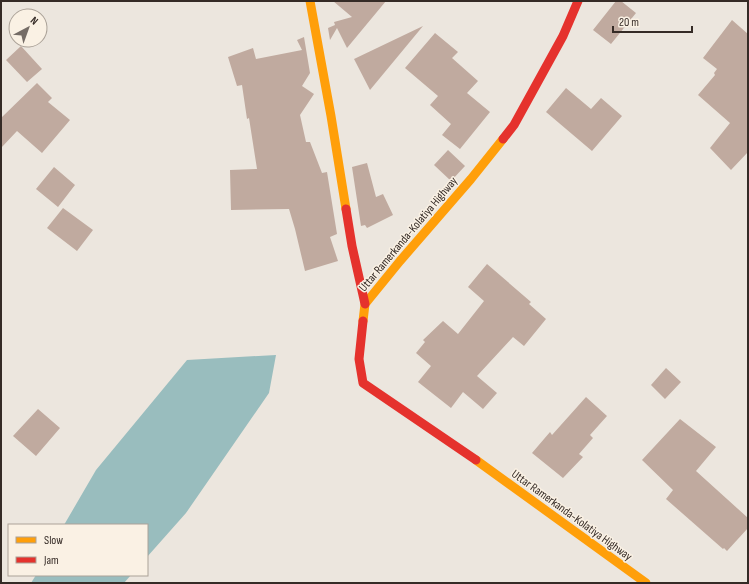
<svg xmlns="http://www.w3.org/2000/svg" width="749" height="584" font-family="'Sofia Sans Condensed',sans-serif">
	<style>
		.water { fill: #99bdbe }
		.building { fill: #c0aa9f }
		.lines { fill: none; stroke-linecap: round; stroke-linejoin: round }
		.slow { stroke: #ff9f0a; stroke-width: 9 }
		.jam { stroke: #e5322d; stroke-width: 9 }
		.labels { text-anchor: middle; stroke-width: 3; stroke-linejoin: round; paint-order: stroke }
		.street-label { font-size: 12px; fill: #352b26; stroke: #faf1e4 }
	</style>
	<rect width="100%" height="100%" fill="#ece6de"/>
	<path class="water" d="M 276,355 L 269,393 L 186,513 L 147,557 L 147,525 L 64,525 L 96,470 L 187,360 Z
		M 36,575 L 131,575 L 124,583 L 31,583 Z"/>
	<path class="building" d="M 333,1 L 386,1 L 347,48 L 337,28 L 330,40 L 328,28 L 335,25 L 334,22 L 352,17 Z
		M 616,1 L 621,1 L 636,13 L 611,44 L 593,30 Z
		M 732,20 L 748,34 L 748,152 L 731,170 L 710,148 L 730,123 L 698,95 L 715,75 L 714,73 L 717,69 L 703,58 Z
		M 423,26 L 370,90 L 354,59 Z
		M 435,33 L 458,52 L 452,58 L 478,81 L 467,93 L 490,112 L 460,149 L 442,135 L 451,124 L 430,105 L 438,96 L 405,68 Z
		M 304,37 L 310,73 L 302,86 L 314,94 L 300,115 L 306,142 L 310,142 L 322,173 L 327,172 L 337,234 L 330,237 L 338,261 L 305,271 L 295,229 L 289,209 L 231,210 L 230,170 L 257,169 L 249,118 L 247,119 L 242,85 L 237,86 L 228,57 L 253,48 L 256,59 L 302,50 L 297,40 Z
		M 21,46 L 42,69 L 27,82 L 6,60 Z
		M 37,83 L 52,98 L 48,102 L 70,120 L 42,153 L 17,131 L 1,148 L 1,118 Z
		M 566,88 L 591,109 L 601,98 L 622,116 L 592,151 L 546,112 Z
		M 448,150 L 465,166 L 451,181 L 434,165 Z
		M 367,163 L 376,197 L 383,194 L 393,215 L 367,228 L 365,225 L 361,226 L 352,167 Z
		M 54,167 L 75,185 L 58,207 L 36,189 Z
		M 63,208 L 93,230 L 77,251 L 47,228 Z
		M 487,264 L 531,302 L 529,304 L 546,319 L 524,346 L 513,337 L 477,376 L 497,393 L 483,409 L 463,392 L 451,408 L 418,382 L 431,366 L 416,353 L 425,342 L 423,340 L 443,321 L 458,334 L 484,301 L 468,287 Z
		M 666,368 L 681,382 L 665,399 L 651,385 Z
		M 586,397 L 607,416 L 590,435 L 593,438 L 579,454 L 583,457 L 563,478 L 532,453 L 550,432 L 552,435 Z
		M 38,409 L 60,428 L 36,456 L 13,436 Z
		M 680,419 L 716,447 L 696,471 L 748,518 L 748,528 L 727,551 L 724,548 L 723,549 L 666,499 L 673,490 L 642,460 Z"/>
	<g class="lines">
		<path class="slow" d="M 310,1 L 331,116 L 346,209
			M 363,321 L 365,304 L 400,261 L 471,179 L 503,139
			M 476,460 L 646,583"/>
		<path class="jam" d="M 503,139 L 514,125 L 563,36 L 578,1
			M 346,209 L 352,246 L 365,304
			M 363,321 L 359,359 L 363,383 L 476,460"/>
	</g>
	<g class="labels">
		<g class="street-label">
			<text transform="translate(408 234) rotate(-50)" y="4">Uttar Ramerkanda-Kolatiya Highway</text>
			<text transform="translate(572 515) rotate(36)" y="4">Uttar Ramerkanda-Kolatiya Highway</text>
		</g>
	</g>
	<rect width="749" height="584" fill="none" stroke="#352b26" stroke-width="4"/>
	<rect x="8" y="524" width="140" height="52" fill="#faf1e4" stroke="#aba298"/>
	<rect x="16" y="537" width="20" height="6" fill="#ff9f0a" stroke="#aba298"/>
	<text x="44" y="544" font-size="12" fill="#352b26">Slow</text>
	<rect x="16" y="557" width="20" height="6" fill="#e5322d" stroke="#aba298"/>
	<text x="44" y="564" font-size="12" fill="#352b26">Jam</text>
	<g transform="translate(28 28) rotate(41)"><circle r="19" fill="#faf1e4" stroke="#aba298"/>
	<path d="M0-3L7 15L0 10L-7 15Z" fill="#756c66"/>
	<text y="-6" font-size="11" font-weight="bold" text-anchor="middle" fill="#352b26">N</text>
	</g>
	<path d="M613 26v6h79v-6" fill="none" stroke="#352b26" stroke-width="2"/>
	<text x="619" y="26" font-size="12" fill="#352b26" stroke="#faf1e4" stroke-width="3" paint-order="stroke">20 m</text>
</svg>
